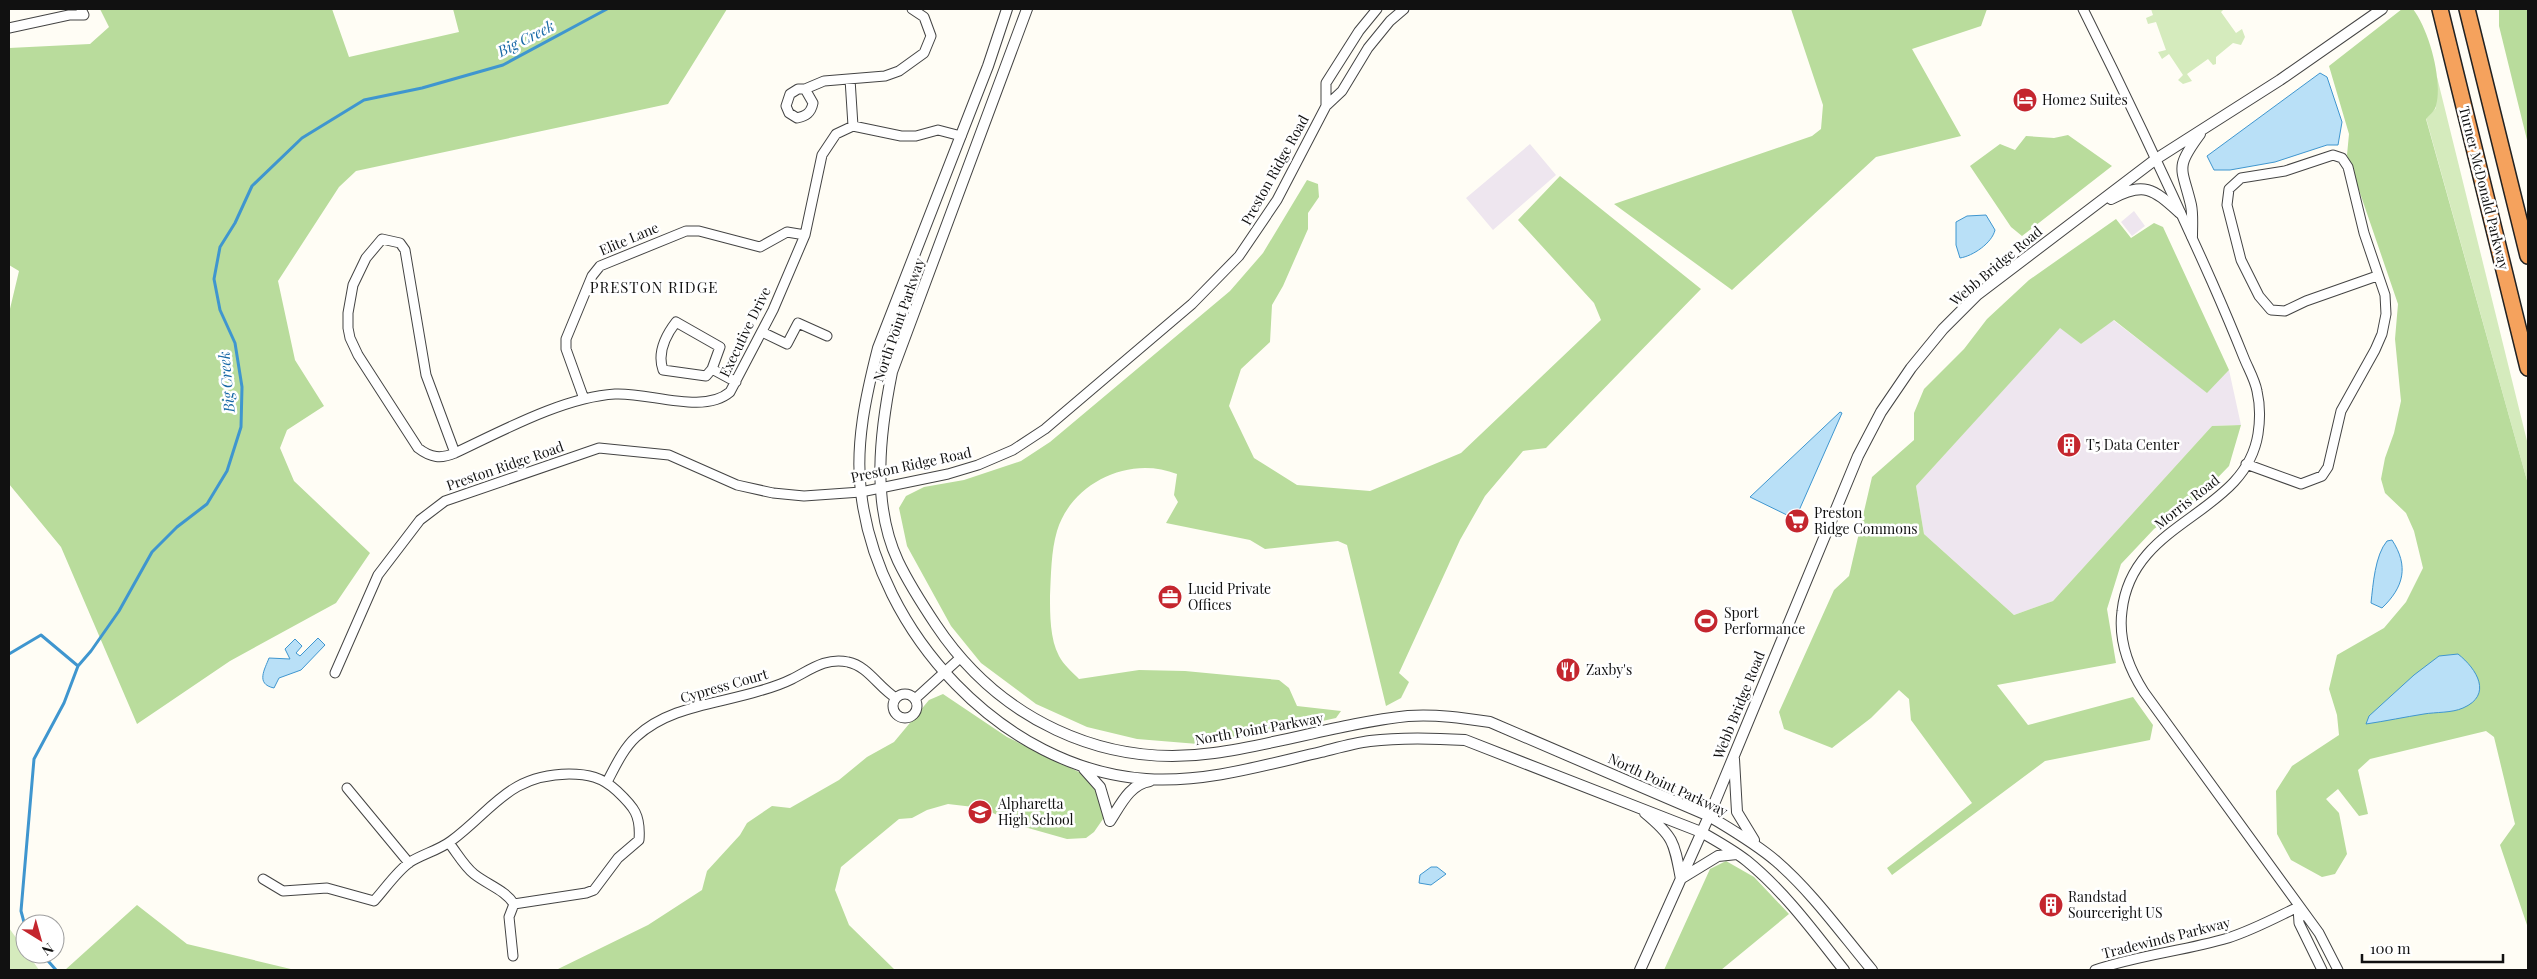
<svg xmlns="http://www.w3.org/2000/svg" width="2537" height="979" font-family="'Playfair Display',serif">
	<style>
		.industrial { fill: #eee6ef }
		.green { fill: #d5ebbd }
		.forest { fill: #b9dc9c }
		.water { fill: #b9e0f7; stroke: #3f96cf }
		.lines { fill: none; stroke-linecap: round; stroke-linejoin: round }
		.stream { stroke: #3f96cf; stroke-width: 3 }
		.minor-casing { stroke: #444; stroke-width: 11 }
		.tertiary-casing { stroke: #444; stroke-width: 12 }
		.motorway-casing { stroke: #222; stroke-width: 18 }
		.minor { stroke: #fff; stroke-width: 9 }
		.tertiary { stroke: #fff; stroke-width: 10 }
		.motorway { stroke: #f5a25d; stroke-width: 15 }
		.labels { text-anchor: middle; stroke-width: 5; stroke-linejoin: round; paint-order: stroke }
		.poi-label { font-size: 14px; fill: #111; stroke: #fff; text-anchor: start }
		.street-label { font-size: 14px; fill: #111; stroke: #fff }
		.water-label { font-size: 15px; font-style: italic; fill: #1768a6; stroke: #fff }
		.neighbourhood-label { font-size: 15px; letter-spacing: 1px; fill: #111; stroke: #fff }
	</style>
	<rect width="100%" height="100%" fill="#fffdf5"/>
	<path class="industrial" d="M 1530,144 L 1556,175 L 1493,230 L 1466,198 Z
		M 2134,211 L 2145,226 L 2132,236 L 2121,222 Z
		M 2113,320 L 2207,392 L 2229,370 L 2241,425 L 2212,426 L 2053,601 L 2014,615 L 1924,534 L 1916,486 L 2060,327 L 2081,344 Z"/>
	<path class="green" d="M 2151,9 L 2224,9 L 2221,12 L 2236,33 L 2242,29 L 2245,37 L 2241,45 L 2233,43 L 2216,57 L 2216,64 L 2213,65 L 2208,59 L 2187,74 L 2192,81 L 2183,84 L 2178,80 L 2183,75 L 2169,54 L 2162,59 L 2158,52 L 2166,50 L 2156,22 L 2148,24 L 2146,18 L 2153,15 Z
		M 2437,77 L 2528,445 L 2528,484 L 2426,118 L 2436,108 Z
		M 9,928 L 25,950 L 25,954 L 28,954 L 39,970 L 9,970 Z"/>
	<path class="forest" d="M 100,9 L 332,9 L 349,57 L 459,32 L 453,9 L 727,9 L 668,104 L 356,171 L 339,187 L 278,281 L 295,360 L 324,406 L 287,430 L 280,448 L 294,481 L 370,553 L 336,603 L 230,661 L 137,724 L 61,547 L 9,484 L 9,313 L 19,271 L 9,265 L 9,48 L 90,44 L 109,27 Z
		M 1791,9 L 1987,9 L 1981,26 L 1912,49 L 1961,136 L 1876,157 L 1732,290 L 1614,204 L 1812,136 L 1821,129 L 1823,105 Z
		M 2402,9 L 2413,9 C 2429,30 2443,80 2436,106 C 2435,111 2429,115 2426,119 L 2528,484 L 2528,928 L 2500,845 L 2515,824 L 2494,737 L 2486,731 L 2370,759 L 2358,770 L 2368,814 L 2359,816 L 2338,789 L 2326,799 L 2339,813 L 2347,854 L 2335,874 L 2322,877 L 2291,860 L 2277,834 L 2276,791 L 2292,766 L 2339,735 L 2337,715 L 2329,689 L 2337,655 L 2384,628 L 2406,602 L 2423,568 L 2414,531 L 2406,513 L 2385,493 L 2381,479 L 2385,458 L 2394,433 L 2401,401 L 2395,339 L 2398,304 L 2347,155 L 2349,134 L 2329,66 Z
		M 2499,9 L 2528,9 L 2528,144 L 2499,26 Z
		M 2068,135 L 2112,166 L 2022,236 L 2011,227 L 1970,166 L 2000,144 L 2015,150 L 2026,136 L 2054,138 Z
		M 1560,176 L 1701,289 L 1546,448 L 1523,451 L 1485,496 L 1460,540 L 1399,673 L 1409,682 L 1401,698 L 1386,706 L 1347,545 L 1338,541 L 1265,549 L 1250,540 L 1166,523 L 1178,502 L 1174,495 L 1177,474 C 1130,455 1072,482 1057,531 C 1051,551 1051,576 1050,596 C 1050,615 1050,639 1059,656 C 1063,664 1073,673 1079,679 L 1139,670 L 1185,671 L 1279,680 L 1289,688 L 1297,706 L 1341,711 L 1336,718 L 1258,735 L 1198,744 L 1137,739 L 1087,727 L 1036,704 L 981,663 L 951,626 L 907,546 L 899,508 L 906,496 L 924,487 L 964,480 L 1021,461 L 1050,442 L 1230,291 L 1263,253 L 1307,180 L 1318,184 L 1319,197 L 1308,213 L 1308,229 L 1283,286 L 1272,305 L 1270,342 L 1241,369 L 1229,406 L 1254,458 L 1297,485 L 1370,491 L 1461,453 L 1601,320 L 1594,303 L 1518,220 Z
		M 2116,219 L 2131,238 L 2154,223 L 2163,227 L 2229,370 L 2207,393 L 2114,320 L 2081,344 L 2060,328 L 1916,486 L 1924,534 L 2014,615 L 2053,601 L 2212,426 L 2241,425 L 2229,466 L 2200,496 L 2154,529 L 2121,564 L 2107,609 L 2116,663 L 1997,685 L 2028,725 L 2133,697 L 2153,725 L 2150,740 L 2045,761 L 1892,875 L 1887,868 L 1972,803 L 1911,720 L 1909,699 L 1899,690 L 1871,718 L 1832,748 L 1784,729 L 1779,712 L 1834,590 L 1849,576 L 1872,477 L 1914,440 L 1914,413 L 1924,389 L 1964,349 L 1987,319 L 2029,280 Z
		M 943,694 L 1007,737 L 1081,773 L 1098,787 L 1105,806 L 1103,819 L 1094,832 L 1086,838 L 1067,839 L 1021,826 L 982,808 L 948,804 L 927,810 L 912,818 L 899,819 L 841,867 L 835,890 L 849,925 L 895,970 L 556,970 L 648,925 L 702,890 L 707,871 L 740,835 L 747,823 L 772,806 L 790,808 L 839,780 L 867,757 L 894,742 L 929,700 Z
		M 1726,861 L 1754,877 L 1789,914 L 1721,970 L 1664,970 L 1710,869 Z
		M 137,905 L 187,944 L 295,970 L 65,970 Z"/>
	<path class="water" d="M 2320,73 L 2327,77 L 2342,122 L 2338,145 L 2327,145 L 2275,162 L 2230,170 L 2214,170 L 2207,156 Z
		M 1986,215 L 1995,230 C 1992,243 1973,256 1960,258 L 1956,245 L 1956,222 L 1967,216 Z
		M 1840,412 L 1842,413 L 1797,515 L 1791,517 L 1750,497 Z
		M 2392,540 C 2409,566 2404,587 2382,608 L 2371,603 C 2373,585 2375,555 2387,541 Z
		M 318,638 L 325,645 L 301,670 L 279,678 L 274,688 C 255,684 265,669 269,658 L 290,659 L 285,649 L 295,639 L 302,646 L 296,653 L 300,656 Z
		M 2458,654 C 2477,669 2493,695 2463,708 C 2452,713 2436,712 2424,714 C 2405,717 2386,721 2366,724 L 2369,716 L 2414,675 L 2439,656 Z
		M 1431,867 L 1437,867 L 1446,874 L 1431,885 L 1419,883 L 1420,875 Z"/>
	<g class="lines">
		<path class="stream" d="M 9,654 L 41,635 L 78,666
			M 25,926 L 21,911 L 34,759 L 64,703 L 78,666 L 91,651 L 119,611 L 152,552 L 177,527 L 207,504 L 227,471 L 241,427 L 242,387 L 235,343 L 220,310 L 214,279 L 220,247 L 235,223 L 252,186 L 302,138 L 364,100 L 422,88 L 503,65 L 607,9
			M 42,954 L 56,970"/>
		<defs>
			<path id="minor" d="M 2083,9 C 2128,99 2171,190 2212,282 C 2223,307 2234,333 2244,358 C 2248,368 2255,380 2257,391 C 2260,404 2260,421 2258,434 C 2245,516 2132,519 2122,611 C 2118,641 2128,667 2144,692 L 2319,933 L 2338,970
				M 9,28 L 69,15 L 84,15 L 81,9
				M 850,79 L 853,126
				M 798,89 L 805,89 L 813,103 C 811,113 806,116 797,118 L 789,113 L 786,106 L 790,94 Z
				M 805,89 L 824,81 L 885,76 L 899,71 L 924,53 L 931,36 L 924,17 L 912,9
				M 1326,106 L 1326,83 L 1359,31 L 1377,9
				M 382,239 L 400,243 L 405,250 L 426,375 L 455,453 C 441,459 431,458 418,448 L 358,355 L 350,338 L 348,328 L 348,313 L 353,285 L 366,258 Z
				M 676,322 L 720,347 L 712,369 L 706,376 L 663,370 C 657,353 666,335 676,322 Z
				M 762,332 L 787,344 L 798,323 L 827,336
				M 712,369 L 736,382
				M 584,399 L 566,349 L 566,339 L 592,276 L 600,266 L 686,231 L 699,231 L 760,247 L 787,232 L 805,235
				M 455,453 C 502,431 564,397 615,394 C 649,392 703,415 730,392 L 773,310 L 805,235 L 822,155 L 836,134 L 853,126 L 901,136 L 916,136 L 938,130 L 961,136
				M 2246,464 L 2301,484 L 2322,476 L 2328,467 L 2341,411 L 2375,350 L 2382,334 L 2386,314 L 2385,295 L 2364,233 L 2348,167 L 2342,158 L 2333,155 L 2285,171 L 2241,178 L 2229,189 L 2227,205 L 2241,260 L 2259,296 L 2271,310 L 2285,311 L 2306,301 L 2377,276
				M 335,673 L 378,575 L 420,520 L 445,501 L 599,448 L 669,455 L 737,485 L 773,493 L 804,496 L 861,492 L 948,474 L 978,465 L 1013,450 L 1045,429 L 1192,304 L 1239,256 L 1277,200 L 1326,106 L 1342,91 L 1368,48 L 1390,21 L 1404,9
				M893 706a12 12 0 1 1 24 0a12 12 0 1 1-24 0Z
				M 915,699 L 960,658
				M 607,782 C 615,767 623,749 636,737 C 669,706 718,704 759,691 C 770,688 782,684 792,679 C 810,670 826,657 848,662 C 868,666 879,688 896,698
				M 347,788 L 409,863
				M 449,843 C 457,853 464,866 474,874 C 488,885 505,890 514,904
				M 263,879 L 283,891 L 327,888 L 374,901 C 385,889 397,871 410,862 C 423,854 439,850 451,841 C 494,809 508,775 569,774 C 588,774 602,777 617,791 C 634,807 641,815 639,840 L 618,858 L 594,890 L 586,893 L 514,904 L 509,917 L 513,956
				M 2298,907 L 2299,923 L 2322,970
				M 2095,970 C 2139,955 2184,951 2228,938 C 2253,930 2275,918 2298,907"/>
			<path id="tertiary" d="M 1007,9 L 988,66 L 878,348 C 866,395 855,444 861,492 C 877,632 1003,769 1146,779 C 1205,783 1265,765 1321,752 C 1337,748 1354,743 1370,741 C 1401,737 1433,738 1465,740 L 1701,832 C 1717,841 1733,850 1747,861 C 1785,892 1814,932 1844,970
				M 1027,9 L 892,372 C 880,432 871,503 898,561 C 909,584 922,604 936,625 C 998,718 1102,769 1214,753 C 1279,744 1342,723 1408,716 C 1436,714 1463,718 1490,722 L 1709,816 C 1732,830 1755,843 1776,861 C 1812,892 1841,933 1872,970
				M 2111,199 C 2145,181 2153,189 2180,213
				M 2192,236 C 2192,226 2193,215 2191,205 C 2182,167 2174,169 2200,134
				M 1734,759 L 1737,812 L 1754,840
				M 1084,769 L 1100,787 L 1110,821
				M 1645,813 C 1674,837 1674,842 1681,879
				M 1110,821 C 1121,804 1130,784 1150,781
				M 1682,878 L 1718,856 L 1737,854
				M 1640,970 L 1709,816 L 1858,456 L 1881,412 L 1911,368 L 1943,329 L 1977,295 L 2156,159 L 2280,80 L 2382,9"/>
			<path id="motorway" d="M 2440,9 L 2528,368
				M 2467,9 L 2528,256"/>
		</defs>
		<use href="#minor" class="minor-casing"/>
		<use href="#tertiary" class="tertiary-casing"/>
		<use href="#motorway" class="motorway-casing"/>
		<use href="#minor" class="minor"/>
		<use href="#tertiary" class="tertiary"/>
		<use href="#motorway" class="motorway"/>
	</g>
	<defs>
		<symbol id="hotel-disc" viewBox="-11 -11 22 22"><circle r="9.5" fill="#c4262e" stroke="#fff"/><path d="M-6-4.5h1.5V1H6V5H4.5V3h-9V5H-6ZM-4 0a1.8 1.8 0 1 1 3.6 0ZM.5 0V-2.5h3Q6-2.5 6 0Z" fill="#fff"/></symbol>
		<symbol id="building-disc" viewBox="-11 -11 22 22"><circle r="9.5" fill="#c4262e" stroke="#fff"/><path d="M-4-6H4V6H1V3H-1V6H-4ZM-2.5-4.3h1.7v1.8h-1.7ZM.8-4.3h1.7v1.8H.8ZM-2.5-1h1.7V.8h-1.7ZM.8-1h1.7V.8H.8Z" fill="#fff"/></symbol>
		<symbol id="supermarket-disc" viewBox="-11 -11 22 22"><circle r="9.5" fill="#c4262e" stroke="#fff"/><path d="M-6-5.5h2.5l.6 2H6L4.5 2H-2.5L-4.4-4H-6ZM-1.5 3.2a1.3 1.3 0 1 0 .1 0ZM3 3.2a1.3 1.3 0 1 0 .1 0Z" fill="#fff"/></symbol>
		<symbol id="office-disc" viewBox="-11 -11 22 22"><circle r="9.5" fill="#c4262e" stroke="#fff"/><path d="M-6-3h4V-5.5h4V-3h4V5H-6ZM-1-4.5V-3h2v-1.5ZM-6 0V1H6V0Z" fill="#fff"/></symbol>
		<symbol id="stadium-disc" viewBox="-11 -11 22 22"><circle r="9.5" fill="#c4262e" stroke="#fff"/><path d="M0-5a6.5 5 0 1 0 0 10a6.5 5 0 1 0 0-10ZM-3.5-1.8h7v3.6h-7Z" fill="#fff"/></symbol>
		<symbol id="restaurant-disc" viewBox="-11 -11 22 22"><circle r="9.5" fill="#c4262e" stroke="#fff"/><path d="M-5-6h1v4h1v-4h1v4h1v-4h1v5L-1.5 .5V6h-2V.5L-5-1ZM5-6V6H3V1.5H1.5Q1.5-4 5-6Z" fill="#fff"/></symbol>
		<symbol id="school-disc" viewBox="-11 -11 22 22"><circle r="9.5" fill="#c4262e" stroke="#fff"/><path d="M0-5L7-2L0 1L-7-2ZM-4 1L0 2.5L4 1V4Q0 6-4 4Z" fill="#fff"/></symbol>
	</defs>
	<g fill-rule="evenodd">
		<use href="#hotel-disc" x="2011" y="86" width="28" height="28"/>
		<use href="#building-disc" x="2055" y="431" width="28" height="28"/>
		<use href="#supermarket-disc" x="1783" y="507" width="28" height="28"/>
		<use href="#office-disc" x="1156" y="583" width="28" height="28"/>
		<use href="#stadium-disc" x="1692" y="607" width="28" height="28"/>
		<use href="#restaurant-disc" x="1554" y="656" width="28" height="28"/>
		<use href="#school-disc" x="966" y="798" width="28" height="28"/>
		<use href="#building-disc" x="2037" y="891" width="28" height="28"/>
	</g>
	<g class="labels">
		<g class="poi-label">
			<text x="2042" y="105">Home2 Suites</text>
			<text x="2086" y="450">T5 Data Center</text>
			<text x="1814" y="518">Preston<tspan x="1814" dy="16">Ridge Commons</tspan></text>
			<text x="1188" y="594">Lucid Private<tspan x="1188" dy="16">Offices</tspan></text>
			<text x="1724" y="618">Sport<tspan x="1724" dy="16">Performance</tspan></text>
			<text x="1586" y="675">Zaxby's</text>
			<text x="998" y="809">Alpharetta<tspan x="998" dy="16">High School</tspan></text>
			<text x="2068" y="902">Randstad<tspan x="2068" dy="16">Sourceright US</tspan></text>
		</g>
		<g class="street-label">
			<text transform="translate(1275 170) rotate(-61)" y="5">Preston Ridge Road</text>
			<text transform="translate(2484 188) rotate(76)" y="5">Turner McDonald Parkway</text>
			<text transform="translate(629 239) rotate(-23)" y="5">Elite Lane</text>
			<text transform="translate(1996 266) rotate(-40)" y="5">Webb Bridge Road</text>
			<text transform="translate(899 320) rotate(-71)" y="5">North Point Parkway</text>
			<text transform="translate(745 332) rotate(-64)" y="5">Executive Drive</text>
			<text transform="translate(911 465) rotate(-12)" y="5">Preston Ridge Road</text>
			<text transform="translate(505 466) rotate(-19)" y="5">Preston Ridge Road</text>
			<text transform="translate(2187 502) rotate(-38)" y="5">Morris Road</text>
			<text transform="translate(724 686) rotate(-16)" y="5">Cypress Court</text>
			<text transform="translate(1739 705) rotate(-68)" y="5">Webb Bridge Road</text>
			<text transform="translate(1259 729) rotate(-10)" y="5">North Point Parkway</text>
			<text transform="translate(1668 785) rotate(25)" y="5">North Point Parkway</text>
			<text transform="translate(2166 938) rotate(-14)" y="5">Tradewinds Parkway</text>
		</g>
		<g class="water-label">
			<text transform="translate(526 39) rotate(-27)" y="5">Big Creek</text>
			<text transform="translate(227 382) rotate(-95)" y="5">Big Creek</text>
		</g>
		<g class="neighbourhood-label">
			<text x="654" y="293">PRESTON RIDGE</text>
		</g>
	</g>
	<rect width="2537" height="979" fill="none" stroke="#111111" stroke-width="20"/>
	<g transform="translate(40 939) rotate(143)"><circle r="24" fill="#ffffff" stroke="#a0a0a0"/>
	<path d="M0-4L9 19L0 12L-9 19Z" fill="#c4262e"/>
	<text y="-8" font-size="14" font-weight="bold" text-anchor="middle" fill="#111111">N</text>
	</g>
	<path d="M2362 954v8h141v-8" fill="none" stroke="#111111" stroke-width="2.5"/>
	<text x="2370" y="954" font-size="15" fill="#111111" stroke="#ffffff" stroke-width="4" paint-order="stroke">100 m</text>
</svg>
